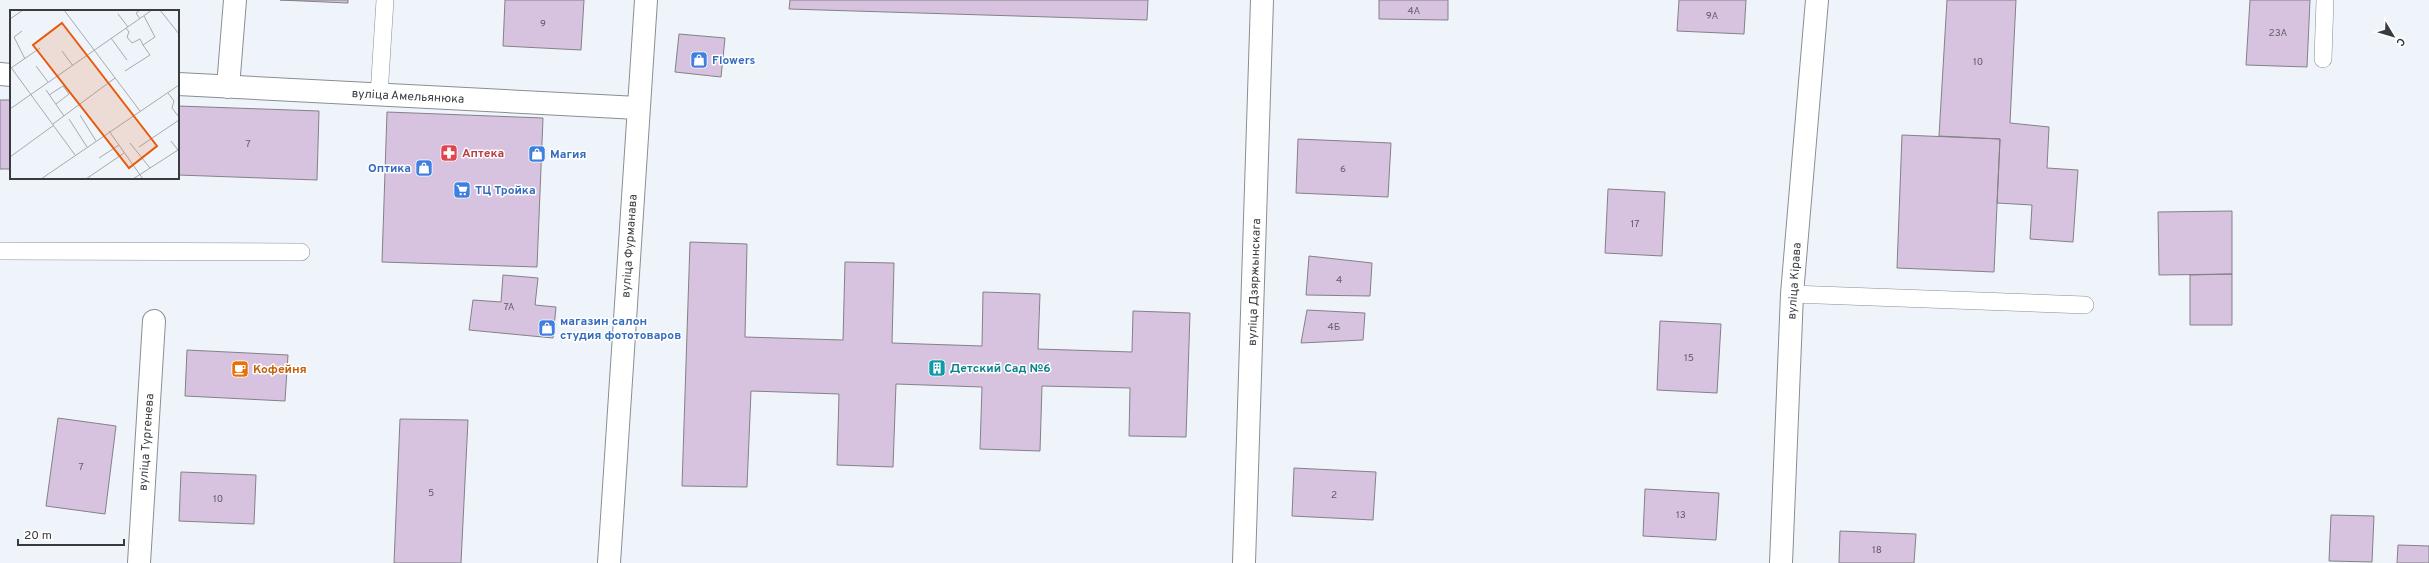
<svg xmlns="http://www.w3.org/2000/svg" width="2429" height="563" font-family="Overpass,sans-serif">
	<style>
		.building { fill: #d7c2e0; stroke: #848186 }
		.lines { fill: none; stroke-linecap: round; stroke-linejoin: round }
		.lane-casing { stroke: #898e92; stroke-width: 18 }
		.street-casing { stroke: #898e92; stroke-width: 24 }
		.lane { stroke: #fff; stroke-width: 17 }
		.street { stroke: #fff; stroke-width: 22 }
		.labels { text-anchor: middle; stroke-width: 3; stroke-linejoin: round; paint-order: stroke }
		.number-label { font-size: 10px; fill: #605d66 }
		.shop-label { font-size: 12px; font-weight: bold; fill: #366cbe; stroke: #fff; text-anchor: start }
		.street-label { font-size: 12px; fill: #393b3d; stroke: #fff }
		.health-label { font-size: 12px; font-weight: bold; fill: #be3a42; stroke: #fff; text-anchor: start }
		.culture-label { font-size: 12px; font-weight: bold; fill: #0d838f; stroke: #fff; text-anchor: start }
		.food-label { font-size: 12px; font-weight: bold; fill: #c56008; stroke: #fff; text-anchor: start }
		.inset-road { fill: none; stroke: #a6aaae; stroke-width: 1 }
		.view { fill: #e8590c; fill-opacity: 0.15; stroke: #e8590c; stroke-width: 2 }
		.inset-edge { fill: none; stroke: #393b3d; stroke-width: 2 }
	</style>
	<rect width="100%" height="100%" fill="#eef4f9"/>
	<path class="building" d="M 280,0 L 348,0 L 348,3 Z
		M 505,0 L 584,0 L 581,50 L 503,46 Z
		M 790,0 L 1148,0 L 1147,20 L 789,9 Z
		M 1379,0 L 1448,0 L 1448,20 L 1379,19 Z
		M 1679,0 L 1746,0 L 1744,34 L 1677,31 Z
		M 1947,0 L 2016,0 L 2010,123 L 2049,127 L 2047,168 L 2078,170 L 2073,242 L 2030,239 L 2032,205 L 1997,203 L 2000,139 L 1939,136 Z
		M 2250,0 L 2310,0 L 2307,67 L 2246,65 Z
		M 679,34 L 725,38 L 721,77 L 675,72 Z
		M 0,100 L 11,100 L 11,169 L 0,169 Z
		M 178,106 L 319,111 L 317,180 L 178,175 Z
		M 387,112 L 543,118 L 537,267 L 382,262 Z
		M 1902,135 L 2000,139 L 1994,272 L 1897,268 Z
		M 1298,139 L 1391,143 L 1388,197 L 1296,193 Z
		M 1608,189 L 1665,192 L 1662,256 L 1605,253 Z
		M 2232,211 L 2232,274 L 2159,275 L 2158,212 Z
		M 690,242 L 747,244 L 745,337 L 843,340 L 845,262 L 894,263 L 892,343 L 982,346 L 983,292 L 1040,294 L 1038,349 L 1132,352 L 1133,311 L 1190,313 L 1186,437 L 1129,436 L 1130,388 L 1042,386 L 1040,451 L 980,449 L 982,387 L 896,384 L 893,467 L 837,465 L 839,394 L 751,391 L 747,487 L 682,486 Z
		M 1309,256 L 1372,263 L 1370,296 L 1306,295 Z
		M 2232,274 L 2232,325 L 2190,325 L 2190,275 Z
		M 503,275 L 538,278 L 535,305 L 556,307 L 553,338 L 469,330 L 473,300 L 501,302 Z
		M 1307,310 L 1365,313 L 1363,340 L 1301,343 Z
		M 1660,321 L 1721,324 L 1717,393 L 1657,390 Z
		M 187,350 L 288,355 L 285,401 L 185,396 Z
		M 58,418 L 116,426 L 105,514 L 46,506 Z
		M 400,419 L 468,420 L 461,563 L 394,563 Z
		M 1294,468 L 1376,472 L 1373,520 L 1292,516 Z
		M 181,472 L 256,475 L 254,524 L 179,521 Z
		M 1645,489 L 1719,493 L 1716,540 L 1643,536 Z
		M 2331,515 L 2374,516 L 2372,562 L 2329,561 Z
		M 1840,531 L 1916,534 L 1914,563 L 1839,563 Z
		M 2398,545 L 2429,546 L 2429,563 L 2397,563 Z"/>
	<g class="lines">
		<defs>
			<path id="lane" d="M 2323,59 L 2325,0
				M 379,95 L 385,0
				M 0,251 L 301,252
				M 1792,294 L 2085,305"/>
			<path id="street" d="M 0,74 L 11,75
				M 178,84 L 638,108
				M 228,87 L 235,0
				M 139,563 L 154,321
				M 609,563 L 646,0
				M 1244,563 L 1262,0
				M 1781,563 L 1792,294 L 1817,0"/>
		</defs>
		<use href="#lane" class="lane-casing"/>
		<use href="#street" class="street-casing"/>
		<use href="#lane" class="lane"/>
		<use href="#street" class="street"/>
	</g>
	<defs>
		<symbol id="shop-square" viewBox="-11 -11 22 22"><rect x="-9" y="-9" width="18" height="18" rx="4" fill="#3f7fe0" stroke="#fff"/><path d="M-5-2.5h2.3a2.7 3.5 0 0 1 5.4 0H5L5.5 6h-11ZM-1.5-2.5h3a1.5 2.3 0 0 0-3 0Z" fill="#fff"/></symbol>
		<symbol id="pharmacy-square" viewBox="-11 -11 22 22"><rect x="-9" y="-9" width="18" height="18" rx="4" fill="#e0444e" stroke="#fff"/><path d="M-2-6h4v4h4v4h-4v4h-4v-4h-4v-4h4Z" fill="#fff"/></symbol>
		<symbol id="supermarket-square" viewBox="-11 -11 22 22"><rect x="-9" y="-9" width="18" height="18" rx="4" fill="#3f7fe0" stroke="#fff"/><path d="M-6-5.5h2.5l.6 2H6L4.5 2H-2.5L-4.4-4H-6ZM-1.5 3.2a1.3 1.3 0 1 0 .1 0ZM3 3.2a1.3 1.3 0 1 0 .1 0Z" fill="#fff"/></symbol>
		<symbol id="building-square" viewBox="-11 -11 22 22"><rect x="-9" y="-9" width="18" height="18" rx="4" fill="#0f9aa8" stroke="#fff"/><path d="M-4-6H4V6H1V3H-1V6H-4ZM-2.5-4.3h1.7v1.8h-1.7ZM.8-4.3h1.7v1.8H.8ZM-2.5-1h1.7V.8h-1.7ZM.8-1h1.7V.8H.8Z" fill="#fff"/></symbol>
		<symbol id="cafe-square" viewBox="-11 -11 22 22"><rect x="-9" y="-9" width="18" height="18" rx="4" fill="#e8710a" stroke="#fff"/><path d="M-5.5-4.5H6V0H3Q3 3.5 0 3.5H-2.5Q-5.5 3.5-5.5 0ZM3-3.2v2h1.7v-2ZM-6 4.5H4V6H-6Z" fill="#fff"/></symbol>
	</defs>
	<g fill-rule="evenodd">
		<use href="#shop-square" x="689" y="50" width="20" height="20"/>
		<use href="#pharmacy-square" x="439" y="143" width="20" height="20"/>
		<use href="#shop-square" x="527" y="144" width="20" height="20"/>
		<use href="#shop-square" x="414" y="158" width="20" height="20"/>
		<use href="#supermarket-square" x="452" y="180" width="20" height="20"/>
		<use href="#shop-square" x="537" y="318" width="20" height="20"/>
		<use href="#building-square" x="927" y="358" width="20" height="20"/>
		<use href="#cafe-square" x="230" y="359" width="20" height="20"/>
	</g>
	<g class="labels">
		<g class="number-label">
			<text x="1414" y="14">4А</text>
			<text x="1712" y="19">9А</text>
			<text x="543" y="27">9</text>
			<text x="2278" y="36">23А</text>
			<text x="1978" y="65">10</text>
			<text x="248" y="147">7</text>
			<text x="1343" y="172">6</text>
			<text x="1635" y="227">17</text>
			<text x="1339" y="283">4</text>
			<text x="509" y="310">7А</text>
			<text x="1334" y="330">4Б</text>
			<text x="1689" y="361">15</text>
			<text x="81" y="470">7</text>
			<text x="431" y="496">5</text>
			<text x="1334" y="498">2</text>
			<text x="218" y="502">10</text>
			<text x="1681" y="518">13</text>
			<text x="1877" y="553">18</text>
		</g>
		<g class="shop-label">
			<text x="712" y="64">Flowers</text>
			<text x="550" y="158">Магия</text>
			<text x="411" y="172" text-anchor="end">Оптика</text>
			<text x="475" y="194">ТЦ Тройка</text>
			<text x="560" y="325">магазин салон<tspan x="560" dy="14">студия фототоваров</tspan></text>
		</g>
		<g class="street-label">
			<text transform="translate(408 96) rotate(3)" y="4">вуліца Амельянюка</text>
			<text transform="translate(629 246) rotate(-86)" y="4">вуліца Фурманава</text>
			<text transform="translate(1794 281) rotate(-86)" y="4">вуліца Кірава</text>
			<text transform="translate(1254 282) rotate(-88)" y="4">вуліца Дзяржынскага</text>
			<text transform="translate(146 442) rotate(-86)" y="4">вуліца Тургенева</text>
		</g>
		<g class="health-label">
			<text x="462" y="157">Аптека</text>
		</g>
		<g class="culture-label">
			<text x="950" y="372">Детский Сад №6</text>
		</g>
		<g class="food-label">
			<text x="253" y="373">Кофейня</text>
		</g>
	</g>
	<g transform="translate(10 10)">
		<rect width="169" height="169" fill="#eef4f9"/>
		<path class="inset-road" d="M 54,0 L 130,101M 150,0 L 169,24M 108,4 L 118,17M 0,9 L 13,0M 130,9 L 126,3 L 130,0M 116,18 L 119,22 L 117,27 L 122,33 L 130,29 L 133,35M 12,21 L 4,27 L 15,49M 101,28 L 117,50M 52,41 L 63,56M 0,56 L 65,145M 26,56 L 38,72M 1,58 L 30,38M 115,61 L 140,45 L 133,35 L 145,27 L 134,6M 36,80 L 54,106M 158,83 L 164,91 L 162,98 L 169,107M 39,85 L 53,76 L 59,84 L 46,94M 0,99 L 142,0M 70,105 L 86,131M 59,109 L 77,137M 43,114 L 105,68M 99,121 L 133,169M 120,133 L 140,158M 129,137 L 169,110M 0,147 L 44,115M 89,148 L 109,135M 31,169 L 169,75M 76,169 L 114,143M 123,169 L 168,140 L 161,131"/>
		<path class="view" d="M 52,13 L 147,136 L 119,158 L 23,35 Z"/>
		<rect width="169" height="169" class="inset-edge"/>
	</g>
	<g transform="translate(2393 36) rotate(128)" stroke="#ffffff" stroke-width="3" paint-order="stroke">
	<path d="M0-3L7 15L0 10L-7 15Z" fill="#393b3d"/>
	<text y="-6" font-size="11" font-weight="bold" text-anchor="middle" fill="#393b3d">С</text>
	</g>
	<path d="M18 539v6h106v-6" fill="none" stroke="#393b3d" stroke-width="2"/>
	<text x="24" y="539" font-size="12" fill="#393b3d" stroke="#ffffff" stroke-width="3" paint-order="stroke">20 m</text>
</svg>
